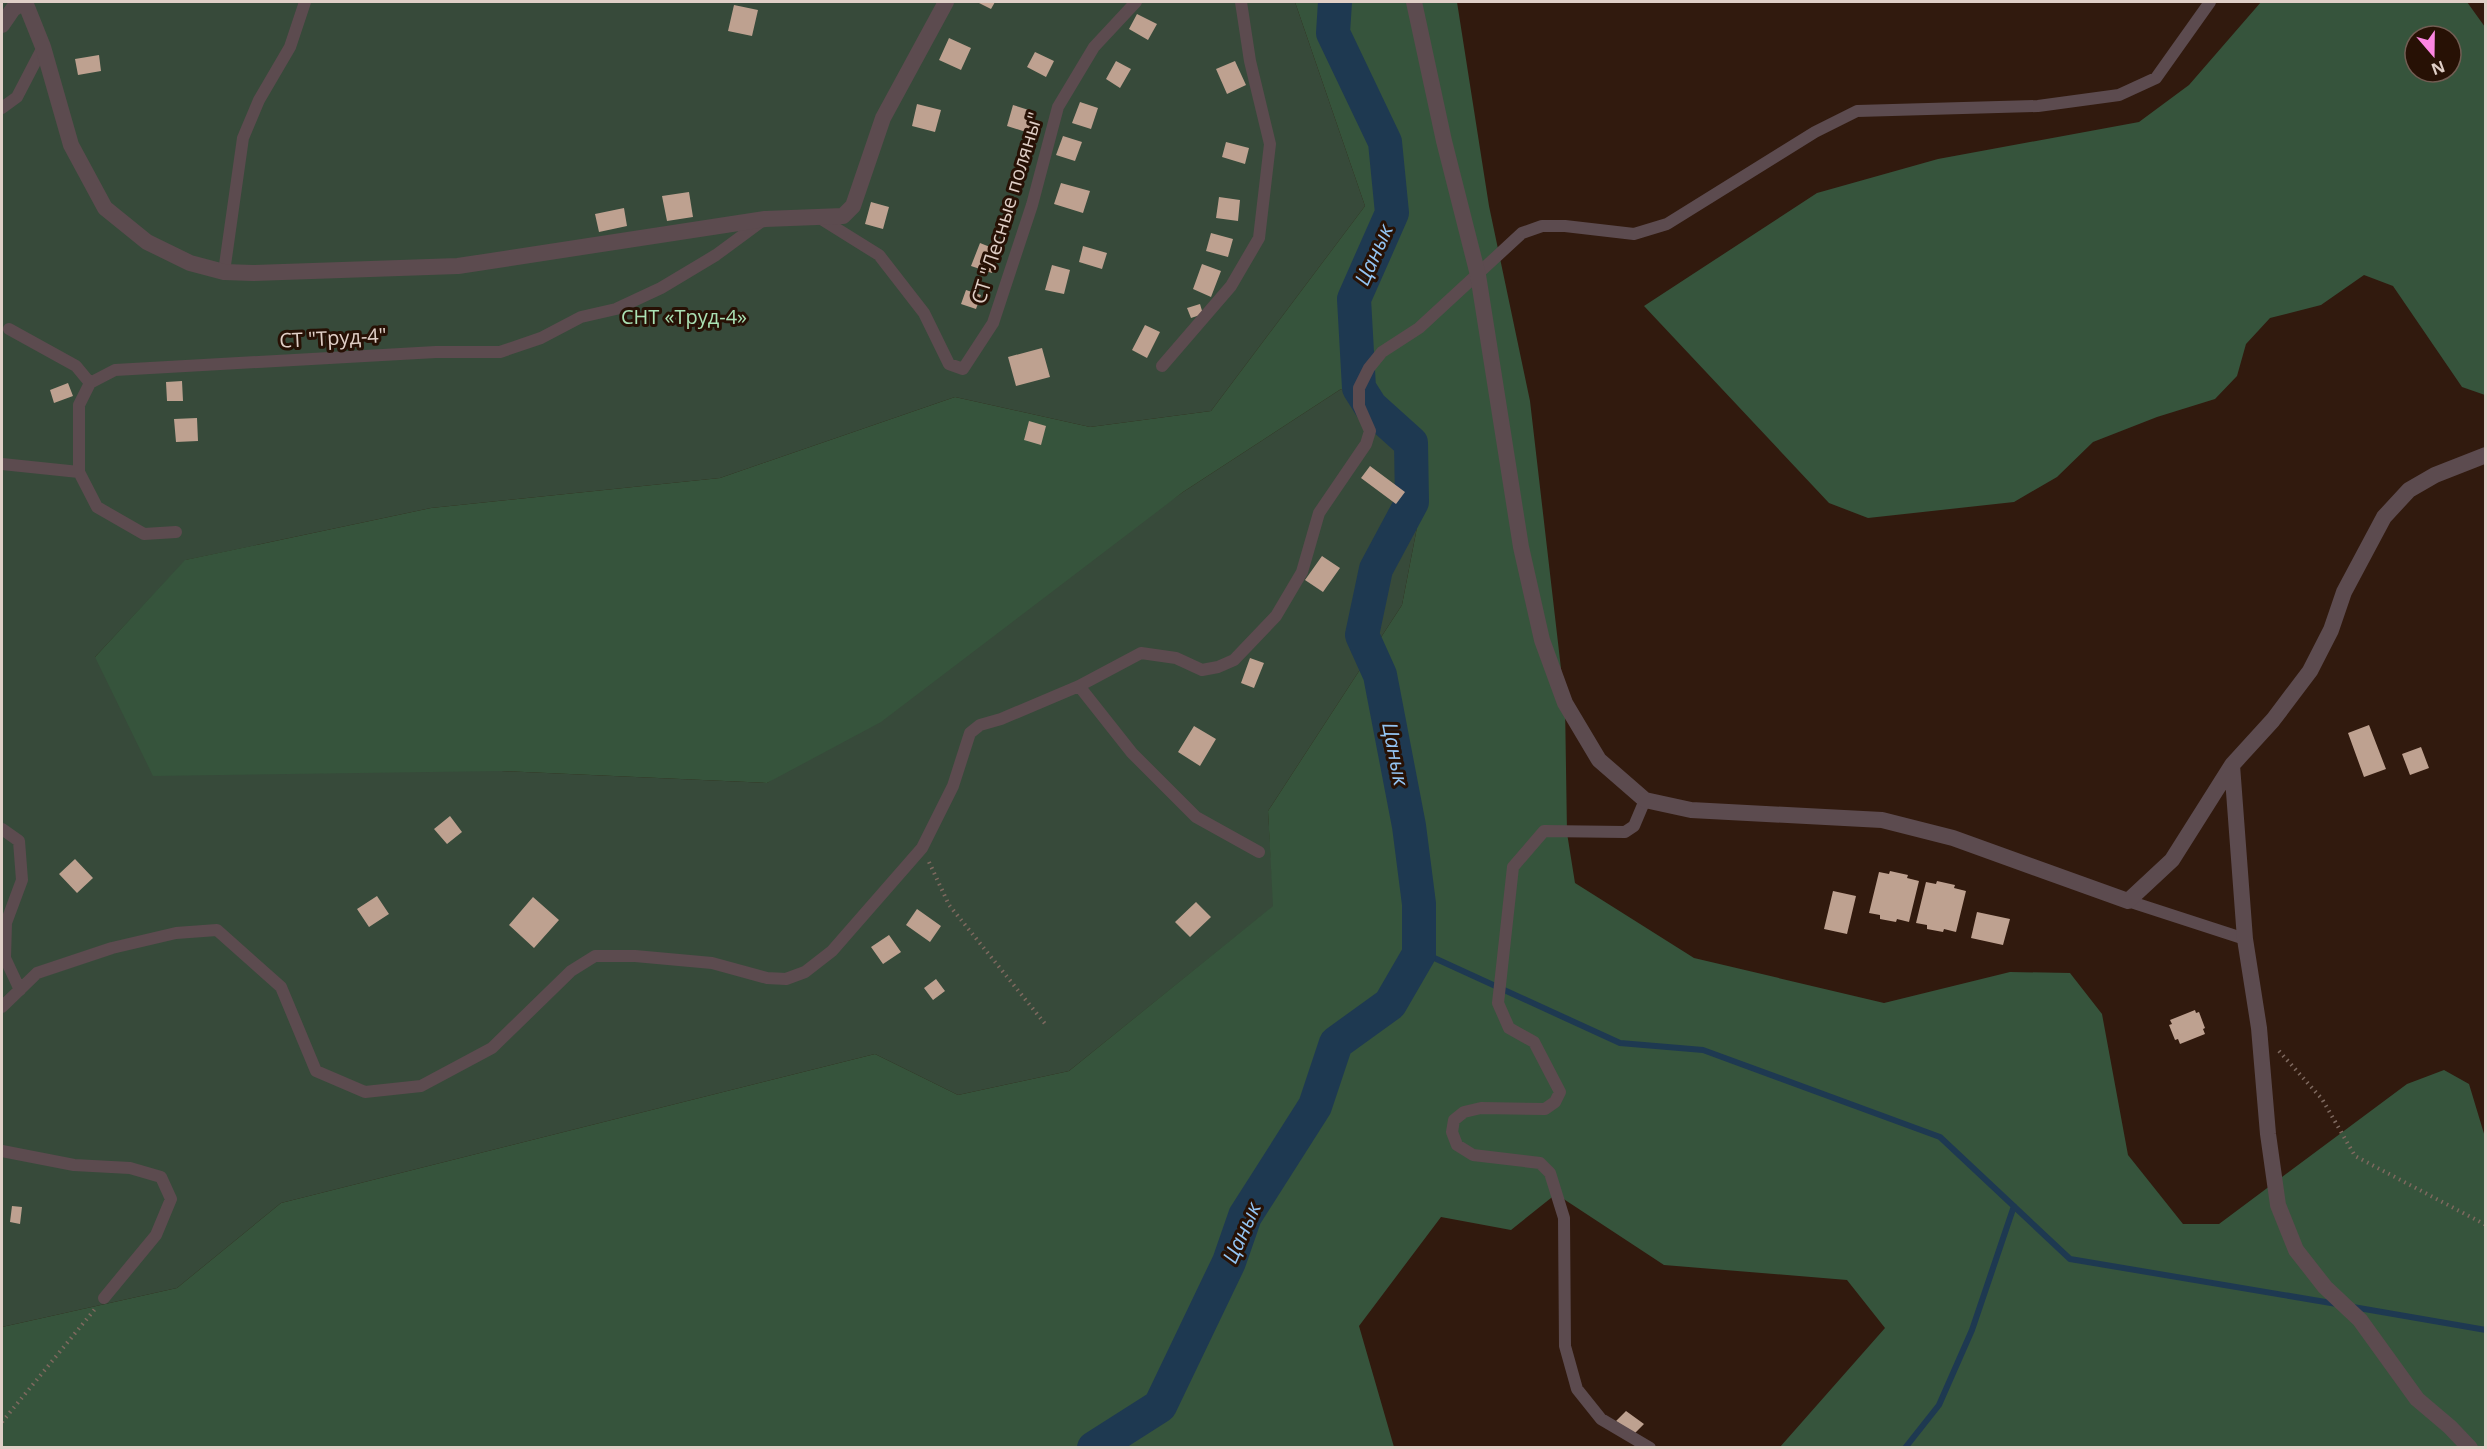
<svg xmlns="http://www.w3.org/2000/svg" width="2487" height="1449" font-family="'Open Sans',sans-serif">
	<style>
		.green { fill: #374a3a }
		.forest { fill: #36543c; fill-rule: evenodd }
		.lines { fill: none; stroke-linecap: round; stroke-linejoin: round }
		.stream { stroke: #1e3951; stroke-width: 6 }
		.river { stroke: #1e3951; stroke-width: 34 }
		.building { fill: #bea190 }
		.path { stroke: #7e695f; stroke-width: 4; stroke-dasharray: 1.5 4.5; stroke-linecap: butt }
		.service { stroke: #5c4b4f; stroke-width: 12 }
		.minor { stroke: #5c4b4f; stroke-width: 16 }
		.labels { text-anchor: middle; stroke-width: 6; stroke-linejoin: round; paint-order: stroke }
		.street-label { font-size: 20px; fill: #e0cfc7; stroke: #271105 }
		.park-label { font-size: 20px; fill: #aae1b4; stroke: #271105 }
		.water-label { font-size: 21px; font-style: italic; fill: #93c4f3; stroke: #271105 }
	</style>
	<rect width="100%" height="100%" fill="#311a0e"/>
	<path class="green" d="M 2,2 L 1295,2 L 1365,206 L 1211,411 L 1090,427 L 955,397 L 720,478 L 431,508 L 186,560 L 95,657 L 501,771 L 767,783 L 1183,492 L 1341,389 L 1426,481 L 1402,605 L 1268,811 L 1274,906 L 1069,1071 L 958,1095 L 875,1054 L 281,1203 L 177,1288 L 2,1327 Z"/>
	<path class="forest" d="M 1295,2 L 1457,2 L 1489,206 L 1530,401 L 1565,703 L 1567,833 L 1575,883 L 1694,958 L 1884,1003 L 2010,972 L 2070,973 L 2102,1014 L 2128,1155 L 2183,1224 L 2219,1224 L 2407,1084 L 2444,1070 L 2469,1084 L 2485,1137 L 2485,1447 L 2173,1448 L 2161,1446 L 2155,1448 L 1780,1447 L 1885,1328 L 1847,1280 L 1664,1265 L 1556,1194 L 1511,1230 L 1441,1217 L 1359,1326 L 1394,1447 L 2,1447 L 2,1327 L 177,1288 L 281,1203 L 875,1054 L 958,1095 L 1069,1071 L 1273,906 L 1268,811 L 1402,605 L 1426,481 L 1341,389 L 1183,492 L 881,722 L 767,783 L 501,771 L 153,776 L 95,657 L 185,560 L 431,508 L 720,478 L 955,397 L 1090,427 L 1211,411 L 1365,206 Z
		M 2261,2 L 2467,2 L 2485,27 L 2485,395 L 2462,387 L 2393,286 L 2364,275 L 2321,305 L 2270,318 L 2246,344 L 2237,376 L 2215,399 L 2157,417 L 2093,442 L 2057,477 L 2014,502 L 1868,518 L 1829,503 L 1644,306 L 1817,193 L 1938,159 L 2139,122 L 2189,85 ZM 2415,36 L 2451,36 L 2451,72 L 2415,72 Z"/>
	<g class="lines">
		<path class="stream" d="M 1419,951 L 1620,1043 L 1703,1050 L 1940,1137 L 2070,1259 L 2337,1304
			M 2353,1307 L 2486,1330
			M 1905,1448 L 1939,1405 L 1972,1330 L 2014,1206"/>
		<path class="river" d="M 1094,1448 L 1160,1406 L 1229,1262 L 1245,1216 L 1315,1106 L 1336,1043 L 1390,1004 L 1419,954 L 1419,904 L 1409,826 L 1380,675 L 1362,635 L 1376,569 L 1412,502 L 1411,443 L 1371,407 L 1359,388 L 1354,299 L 1392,213 L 1385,142 L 1333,33 L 1335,2"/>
	</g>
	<path class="building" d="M 977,2 L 995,2 L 991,9 Z
		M 734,5 L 758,10 L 752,36 L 728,31 Z
		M 1137,14 L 1157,24 L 1148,40 L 1129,29 Z
		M 949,38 L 971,48 L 961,70 L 939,60 Z
		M 1035,52 L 1054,61 L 1046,77 L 1027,67 Z
		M 99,55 L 101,71 L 78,75 L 75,59 Z
		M 1116,61 L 1131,69 L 1120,88 L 1106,79 Z
		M 1235,61 L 1246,85 L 1227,94 L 1216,69 Z
		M 1080,102 L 1098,108 L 1091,129 L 1072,123 Z
		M 917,104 L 941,110 L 935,132 L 912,126 Z
		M 1013,105 L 1035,112 L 1029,133 L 1007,126 Z
		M 1063,136 L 1082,142 L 1075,161 L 1056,155 Z
		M 1226,142 L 1249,148 L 1245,164 L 1222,157 Z
		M 1061,183 L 1090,191 L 1083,213 L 1054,204 Z
		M 689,192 L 693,217 L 667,221 L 662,196 Z
		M 1219,197 L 1240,200 L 1238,221 L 1216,218 Z
		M 871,202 L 889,207 L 883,229 L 865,224 Z
		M 624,208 L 627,226 L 599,232 L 595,214 Z
		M 1211,233 L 1233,239 L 1228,257 L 1206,251 Z
		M 980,243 L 1000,251 L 992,273 L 971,266 Z
		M 1083,246 L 1107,253 L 1102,269 L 1079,262 Z
		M 1202,264 L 1221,271 L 1211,297 L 1193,289 Z
		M 1052,265 L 1070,270 L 1064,294 L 1045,290 Z
		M 966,290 L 981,295 L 976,309 L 961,304 Z
		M 1200,304 L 1203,314 L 1191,318 L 1187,308 Z
		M 1145,325 L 1160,332 L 1147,358 L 1132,350 Z
		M 1042,348 L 1050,377 L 1016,386 L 1008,357 Z
		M 182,381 L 183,401 L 167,401 L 166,382 Z
		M 68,383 L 73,396 L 54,403 L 50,390 Z
		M 197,418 L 198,441 L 176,442 L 174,419 Z
		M 1029,421 L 1046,426 L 1041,445 L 1024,440 Z
		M 1370,466 L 1405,492 L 1396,504 L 1361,478 Z
		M 1322,556 L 1340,568 L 1323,592 L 1305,580 Z
		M 1250,658 L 1264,663 L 1254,688 L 1241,683 Z
		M 2369,725 L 2386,769 L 2364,777 L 2348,733 Z
		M 1194,726 L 1216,739 L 1200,766 L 1178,752 Z
		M 2421,747 L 2429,768 L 2410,775 L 2402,754 Z
		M 450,816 L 462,832 L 447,844 L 434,829 Z
		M 75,859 L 93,878 L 77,893 L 59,874 Z
		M 1890,871 L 1908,875 L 1907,878 L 1919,881 L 1909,922 L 1897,919 L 1896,922 L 1880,919 L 1880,915 L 1869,913 L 1879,872 L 1889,874 Z
		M 1937,881 L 1955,885 L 1954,888 L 1966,891 L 1956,932 L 1944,929 L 1943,932 L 1927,929 L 1927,925 L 1916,923 L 1926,882 L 1936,884 Z
		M 1833,891 L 1856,896 L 1847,934 L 1824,929 Z
		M 377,896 L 389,914 L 369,927 L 357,909 Z
		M 533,897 L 559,920 L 534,948 L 509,925 Z
		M 1196,902 L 1211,917 L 1190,937 L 1175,922 Z
		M 917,909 L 941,926 L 930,942 L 906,925 Z
		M 1977,912 L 2010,919 L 2003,945 L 1971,938 Z
		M 889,935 L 901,952 L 883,964 L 871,947 Z
		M 936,979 L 945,991 L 933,1000 L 924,988 Z
		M 2195,1010 L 2196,1013 L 2199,1012 L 2205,1028 L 2203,1029 L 2205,1034 L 2180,1044 L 2178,1039 L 2175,1040 L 2169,1025 L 2172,1024 L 2170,1020 Z
		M 12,1206 L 22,1207 L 20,1224 L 10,1222 Z
		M 1626,1411 L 1644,1424 L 1634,1434 L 1616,1421 Z"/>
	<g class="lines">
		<path class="path" d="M 929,862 L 949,905 L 1046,1025
			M 2279,1051 L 2322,1099 L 2355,1156 L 2486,1225
			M 2,1422 L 95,1309"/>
		<path class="service" d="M 2,108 L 17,97 L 43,47
			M 818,217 L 879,255 L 924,313 L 949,364 L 963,369 L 993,323 L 1032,205 L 1058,107 L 1094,47 L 1136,2
			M 224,272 L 243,138 L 259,100 L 290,47 L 305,2
			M 9,329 L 76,366 L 90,383
			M 1162,366 L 1231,286 L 1259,238 L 1270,144 L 1250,61 L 1241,2
			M 2,464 L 79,472
			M 176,532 L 144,534 L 97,507 L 79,472 L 79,405 L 90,383 L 115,370 L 436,352 L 500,352 L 541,338 L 581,317 L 616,309 L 661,288 L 716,255 L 762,221
			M 1079,686 L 1132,753 L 1196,817 L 1259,852
			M 1645,800 L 1634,826 L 1625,832 L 1544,831 L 1513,867 L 1498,1003 L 1509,1028 L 1534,1042 L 1560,1092 L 1555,1102 L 1545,1109 L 1481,1108 L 1464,1112 L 1454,1120 L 1452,1132 L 1457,1145 L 1473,1155 L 1540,1163 L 1550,1173 L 1564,1218 L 1565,1346 L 1577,1389 L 1601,1419 L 1650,1448
			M 2,829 L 19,841 L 22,880 L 6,923 L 5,958 L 20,990
			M 2128,901 L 2245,939
			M 2,1007 L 37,973 L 112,948 L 176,933 L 217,930 L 281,987 L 316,1071 L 365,1092 L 421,1086 L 492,1048 L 571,971 L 595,956 L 635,956 L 712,963 L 767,978 L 786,979 L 805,972 L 832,951 L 922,848 L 953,786 L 970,733 L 980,725 L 1001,719 L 1079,686 L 1141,653 L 1176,658 L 1202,670 L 1218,667 L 1234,660 L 1276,616 L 1302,572 L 1319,513 L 1366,444 L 1370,431 L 1359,406 L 1359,388 L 1369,368 L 1382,352 L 1419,328 L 1522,233 L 1542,226 L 1565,226 L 1634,234 L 1667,224 L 1815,132 L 1857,111 L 2038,106 L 2119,95 L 2156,78 L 2210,2
			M 2,1151 L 74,1165 L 130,1168 L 161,1177 L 171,1199 L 156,1235 L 104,1298"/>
		<path class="minor" d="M 25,2 L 43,47 L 71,145 L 105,208 L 147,242 L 190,263 L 224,272 L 253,273 L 458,266 L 765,219 L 843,216 L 853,206 L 883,118 L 946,2
			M 1414,2 L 1444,141 L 1478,275 L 1521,547 L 1542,640 L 1565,703 L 1599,760 L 1645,800 L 1691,810 L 1882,820 L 1953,838 L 2128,901 L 2172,860 L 2232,765
			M 2,25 L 13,9 L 24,2
			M 2470,1448 L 2450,1427 L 2417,1399 L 2360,1320 L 2325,1287 L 2296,1250 L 2278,1205 L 2268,1134 L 2259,1028 L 2245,939 L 2232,765 L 2273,720 L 2310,671 L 2331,630 L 2344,592 L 2384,517 L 2409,490 L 2435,475 L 2486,455"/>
	</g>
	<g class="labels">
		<g class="street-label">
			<text transform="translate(1007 208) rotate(-73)" y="7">СТ "Лесные поляны"</text>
			<text transform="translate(333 338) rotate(-3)" y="7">СТ "Труд-4"</text>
		</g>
		<g class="park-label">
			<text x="684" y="324">СНТ «Труд-4»</text>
		</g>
		<g class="water-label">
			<text transform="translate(1374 255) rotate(-66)" y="7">Цанык</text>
			<text transform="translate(1395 754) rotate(79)" y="7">Цанык</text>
			<text transform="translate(1242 1233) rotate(-66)" y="7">Цанык</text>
		</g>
	</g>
	<rect width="2487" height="1449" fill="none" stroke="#e0cfc7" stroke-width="6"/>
	<g transform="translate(2433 54) rotate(160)"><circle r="28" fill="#271105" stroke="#715d53" stroke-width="1.5"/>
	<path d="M0-4.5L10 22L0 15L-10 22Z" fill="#fd86e2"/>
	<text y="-9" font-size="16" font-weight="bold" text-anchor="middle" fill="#e0cfc7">N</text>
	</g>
</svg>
